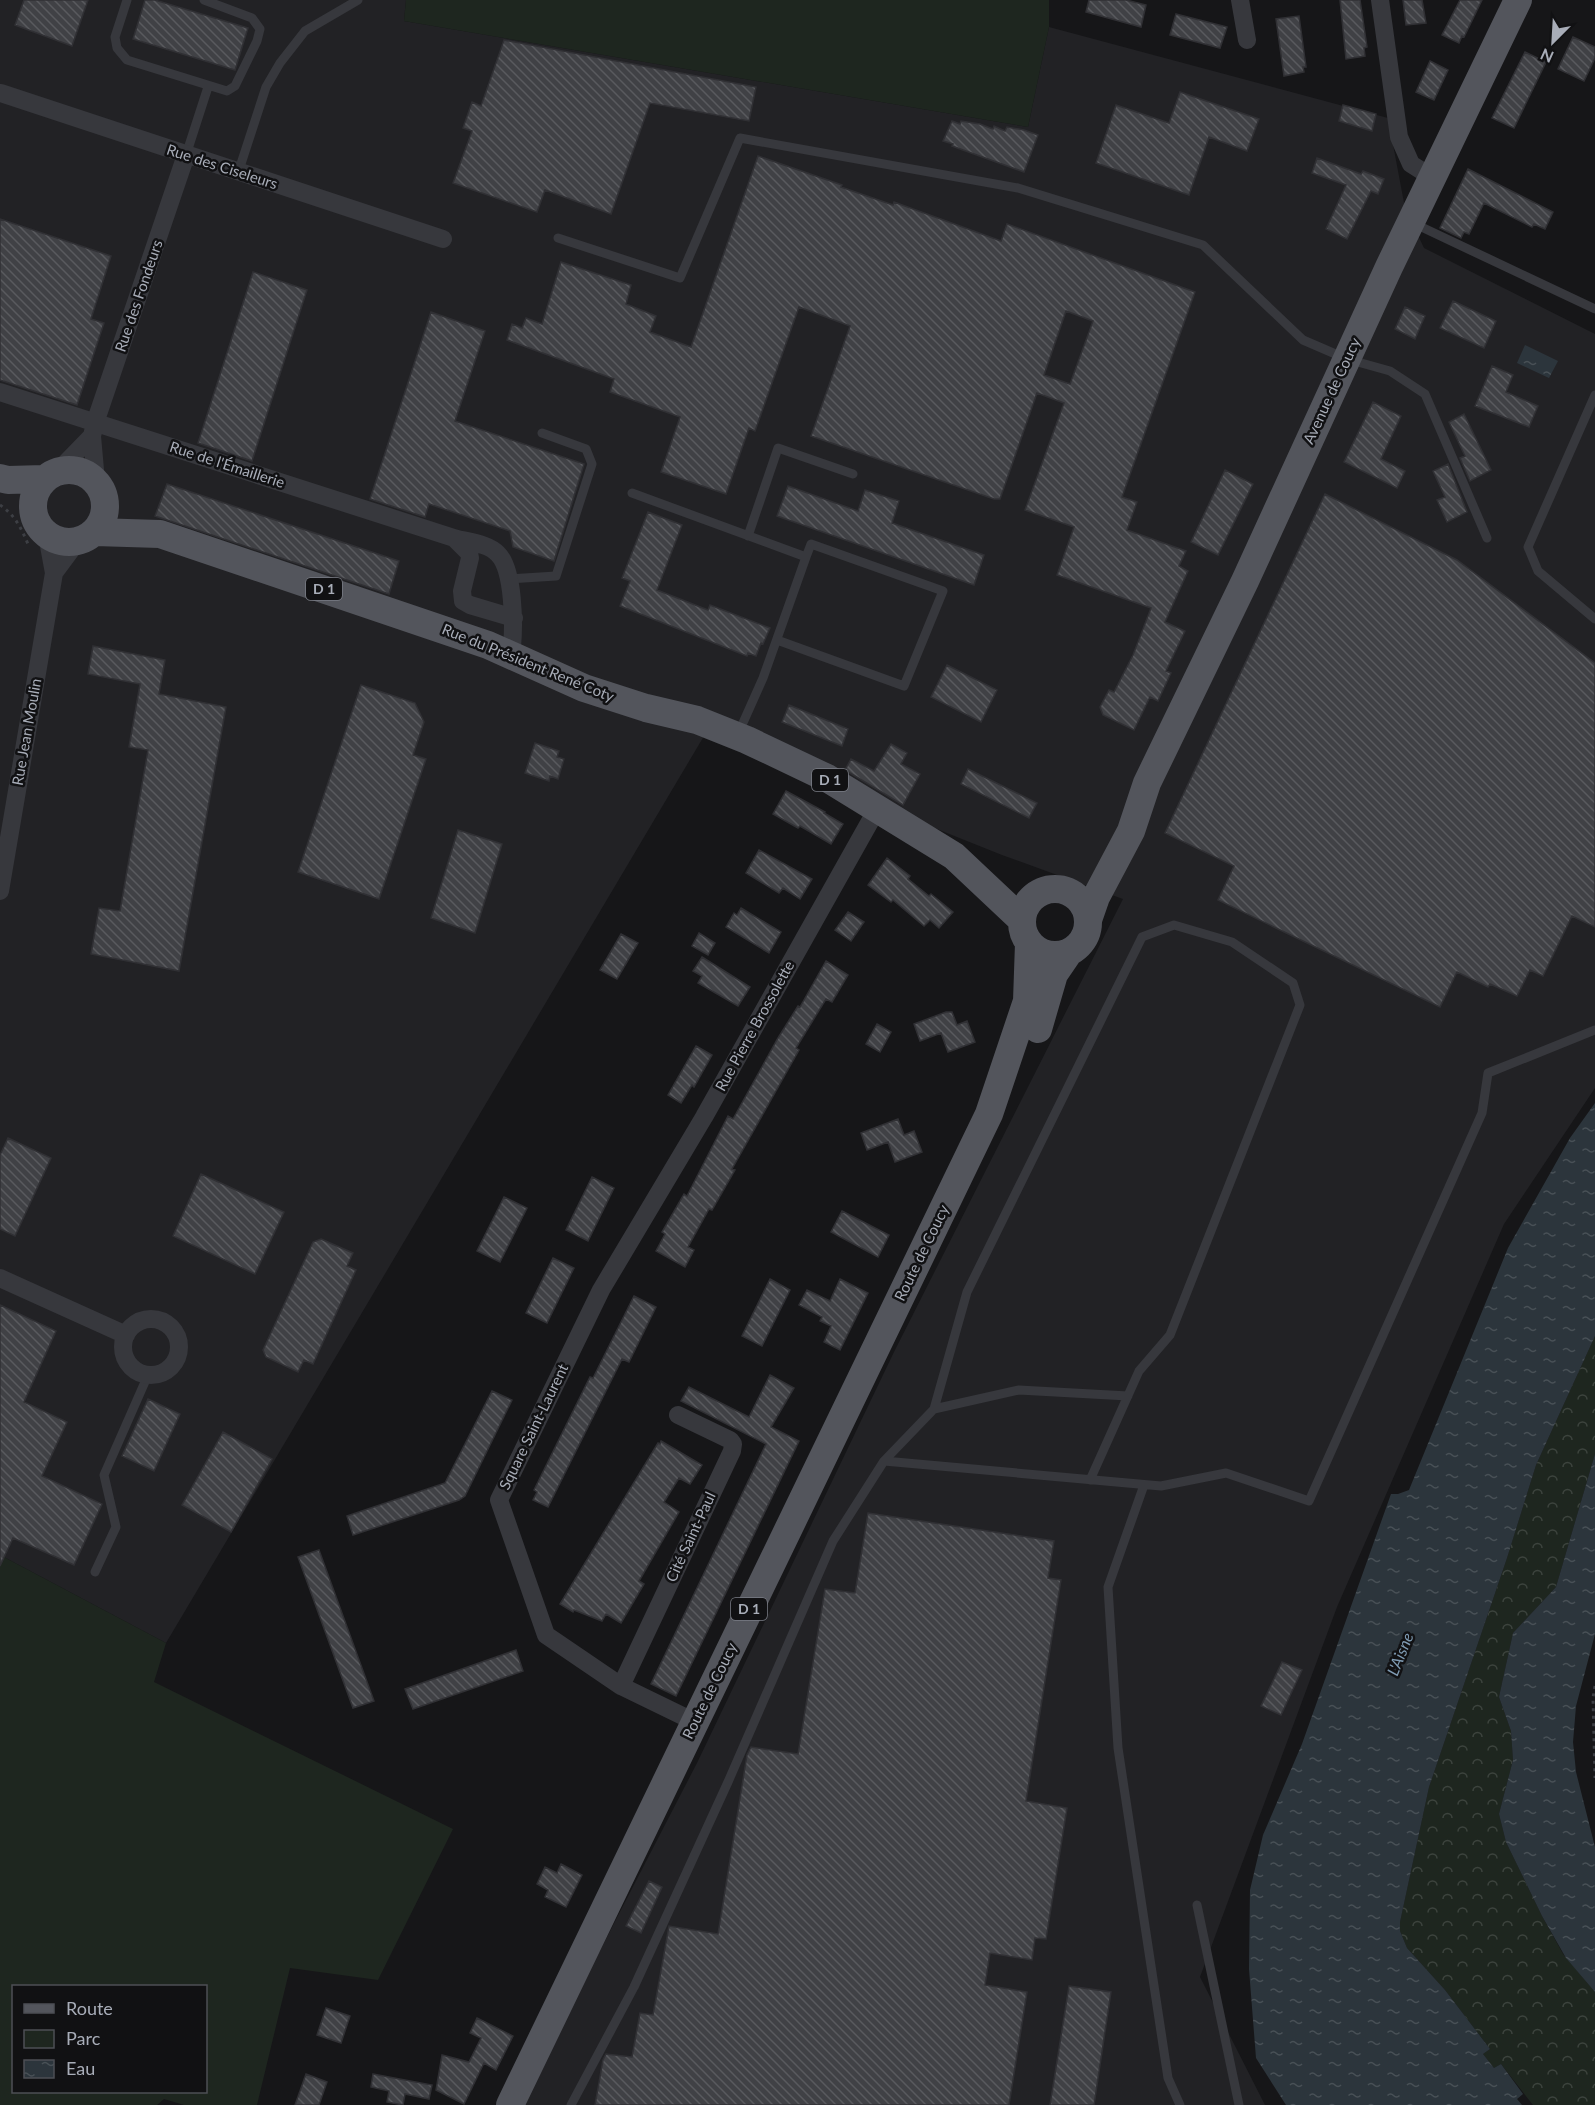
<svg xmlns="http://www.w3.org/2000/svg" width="1595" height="2105" font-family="Lato,sans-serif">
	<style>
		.built { fill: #222225 }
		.green { fill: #1e261f; fill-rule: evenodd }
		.forest { fill: url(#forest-crowns) }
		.water { fill: url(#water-ripples) }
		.building { fill: url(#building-back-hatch); stroke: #303034; stroke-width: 1.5; fill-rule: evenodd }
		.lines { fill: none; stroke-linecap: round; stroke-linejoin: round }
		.path { stroke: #3d3f44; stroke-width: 3; stroke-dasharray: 3 4.5; stroke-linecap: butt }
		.lane { stroke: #37383d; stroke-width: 9 }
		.street { stroke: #37383d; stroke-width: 18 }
		.primary { stroke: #53555c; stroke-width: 28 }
		.labels { text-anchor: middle; stroke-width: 5; stroke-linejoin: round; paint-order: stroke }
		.shield { fill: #111113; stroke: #7b7e86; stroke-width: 1.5 }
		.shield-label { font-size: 14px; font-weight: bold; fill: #a8adb8 }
		.street-label { font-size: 15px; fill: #a8adb8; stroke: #111113 }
		.water-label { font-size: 16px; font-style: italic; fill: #7f9bb3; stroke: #111113 }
	</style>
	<defs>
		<pattern id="forest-crowns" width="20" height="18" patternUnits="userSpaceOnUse" patternTransform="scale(1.5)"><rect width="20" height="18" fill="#1e261f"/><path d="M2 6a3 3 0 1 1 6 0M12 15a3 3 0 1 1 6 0" fill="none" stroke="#3c433d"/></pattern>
		<pattern id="water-ripples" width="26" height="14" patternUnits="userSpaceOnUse" patternTransform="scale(1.5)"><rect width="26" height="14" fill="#2c353c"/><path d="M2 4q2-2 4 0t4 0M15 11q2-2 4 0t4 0" fill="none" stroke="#485056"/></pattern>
		<pattern id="building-back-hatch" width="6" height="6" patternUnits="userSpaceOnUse" patternTransform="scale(1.5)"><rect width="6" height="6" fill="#404145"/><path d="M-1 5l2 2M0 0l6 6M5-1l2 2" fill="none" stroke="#595a5e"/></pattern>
	</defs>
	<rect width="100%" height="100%" fill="#161618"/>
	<path class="built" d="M 0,0 L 406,0 L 404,21 L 1028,127 L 1049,27 L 1388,118 L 1405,208 L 1424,248 L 1595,334 L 1595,1088 L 1504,1224 L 1337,1607 L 1200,1977 L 1265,2105 L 520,2105 L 697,1763 L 894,1352 L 1123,899 L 1002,855 L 704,736 L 166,1643 L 0,1555 Z"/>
	<path class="green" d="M 406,0 L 1049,0 L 1049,27 L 1028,127 L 404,21 Z
		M 0,1555 L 166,1643 L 154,1682 L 453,1829 L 378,1980 L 290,1968 L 257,2105 L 184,2105 L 164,2099 L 157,2105 L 0,2105 ZM 14,1986 L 206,1986 L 206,2092 L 14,2092 Z"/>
	<path class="forest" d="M 1595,1336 L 1595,1454 L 1556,1587 L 1513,1633 L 1499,1697 L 1511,1731 L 1513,1760 L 1499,1814 L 1506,1842 L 1542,1916 L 1563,1954 L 1595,1992 L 1595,2105 L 1533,2105 L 1501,2064 L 1494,2068 L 1483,2054 L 1490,2049 L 1445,1990 L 1407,1948 L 1400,1931 L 1400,1922 L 1429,1787 L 1507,1558 L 1536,1465 Z"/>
	<path class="water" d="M 1525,345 L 1558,361 L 1549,378 L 1517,363 Z
		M 1595,1103 L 1595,1336 L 1536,1465 L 1507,1558 L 1429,1787 L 1400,1922 L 1400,1931 L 1407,1948 L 1445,1990 L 1490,2049 L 1483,2054 L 1494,2068 L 1501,2064 L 1523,2094 L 1517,2099 L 1522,2105 L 1286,2105 L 1256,2058 L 1249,1969 L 1250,1890 L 1263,1835 L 1302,1744 L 1391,1494 L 1398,1494 L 1409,1490 L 1508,1248 L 1570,1138 Z
		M 1595,1454 L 1595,1634 L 1576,1706 L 1573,1742 L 1576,1772 L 1595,1847 L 1595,1992 L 1566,1958 L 1542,1916 L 1506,1842 L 1499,1814 L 1513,1760 L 1511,1731 L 1499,1697 L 1513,1633 L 1556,1587 Z"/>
	<path class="building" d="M 24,0 L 88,0 L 72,46 L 15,25 Z
		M 145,0 L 155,0 L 248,28 L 235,70 L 133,39 Z
		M 1089,0 L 1126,0 L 1146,5 L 1141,27 L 1086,12 Z
		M 1340,0 L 1360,0 L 1367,47 L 1364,48 L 1365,56 L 1346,59 Z
		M 1403,0 L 1422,0 L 1426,23 L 1406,25 Z
		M 1460,0 L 1482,0 L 1464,37 L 1462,36 L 1459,43 L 1442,35 Z
		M 1176,14 L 1227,27 L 1220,48 L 1170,35 Z
		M 1299,16 L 1306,67 L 1303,67 L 1304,72 L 1284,76 L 1276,19 Z
		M 1573,37 L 1595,47 L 1595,58 L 1584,81 L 1558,69 Z
		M 504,40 L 756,87 L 749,121 L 650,103 L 611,214 L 545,190 L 537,212 L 453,183 L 472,131 L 463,128 L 472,102 L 481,106 Z
		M 1525,52 L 1546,62 L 1514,128 L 1492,118 Z
		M 1430,61 L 1448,70 L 1434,100 L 1416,92 Z
		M 1180,92 L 1259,119 L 1247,151 L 1209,137 L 1189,195 L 1096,163 L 1116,105 L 1169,123 Z
		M 1343,105 L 1376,114 L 1372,131 L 1339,121 Z
		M 952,121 L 960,124 L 961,121 L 980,124 L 993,129 L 994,126 L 1005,131 L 1007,127 L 1024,130 L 1038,135 L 1024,172 L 952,146 L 953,144 L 943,141 Z
		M 758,156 L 842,185 L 841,187 L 893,205 L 894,202 L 1001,241 L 1007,224 L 1195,292 L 1122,497 L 1137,502 L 1127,530 L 1186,551 L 1179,566 L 1188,571 L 1165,622 L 1185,631 L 1166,671 L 1171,673 L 1158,701 L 1150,697 L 1134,730 L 1103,715 L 1100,707 L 1109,690 L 1114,692 L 1133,655 L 1151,608 L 1057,575 L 1074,527 L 1025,510 L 1064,403 L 1037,393 L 1000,499 L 994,499 L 811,436 L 850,326 L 799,307 L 755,431 L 749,428 L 726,494 L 661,472 L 680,417 L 610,392 L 614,379 L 507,340 L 512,324 L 522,328 L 526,318 L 542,324 L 561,262 L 631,285 L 626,304 L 656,316 L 650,332 L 691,347 ZM 1066,311 L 1093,321 L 1070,384 L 1044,375 Z
		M 1317,158 L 1361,174 L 1363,171 L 1384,179 L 1378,194 L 1371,191 L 1347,239 L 1326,229 L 1346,185 L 1312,173 Z
		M 1468,169 L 1553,212 L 1545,229 L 1534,224 L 1532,227 L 1484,203 L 1469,234 L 1464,232 L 1461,238 L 1440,228 Z
		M 0,219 L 111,256 L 91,319 L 104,323 L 77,405 L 0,380 Z
		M 253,272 L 307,290 L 252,461 L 198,443 Z
		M 1453,301 L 1496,321 L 1484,348 L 1440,328 Z
		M 1405,307 L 1425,316 L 1415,339 L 1395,329 Z
		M 431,312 L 485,331 L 455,421 L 584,464 L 554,561 L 513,547 L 510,531 L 429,504 L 425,517 L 370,499 Z
		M 1492,366 L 1513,375 L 1506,392 L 1538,406 L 1529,427 L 1475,406 Z
		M 1373,402 L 1401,416 L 1381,459 L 1405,471 L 1397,488 L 1344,462 Z
		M 1464,414 L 1491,470 L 1470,481 L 1460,458 L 1465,456 L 1449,422 Z
		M 1448,464 L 1467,512 L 1447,522 L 1437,500 L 1445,497 L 1433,471 Z
		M 1225,470 L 1253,484 L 1218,555 L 1191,542 Z
		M 167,484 L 399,561 L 389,594 L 155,516 Z
		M 788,486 L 858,511 L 865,490 L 899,501 L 892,523 L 984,555 L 974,585 L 777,516 Z
		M 1325,494 L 1457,560 L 1595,663 L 1595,927 L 1572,916 L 1543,976 L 1530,970 L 1517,996 L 1490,984 L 1488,987 L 1457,972 L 1440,1007 L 1218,900 L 1234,866 L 1165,833 Z
		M 648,512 L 682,525 L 657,590 L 708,610 L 710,605 L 770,628 L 763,644 L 761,643 L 756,656 L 748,653 L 747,656 L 620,606 L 630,581 L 622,578 Z
		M 93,646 L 165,660 L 159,694 L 226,707 L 179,971 L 91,954 L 99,908 L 120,911 L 148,750 L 129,747 L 140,684 L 88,674 Z
		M 947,665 L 997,690 L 981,722 L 931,697 Z
		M 361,685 L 415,703 L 424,722 L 413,755 L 426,759 L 379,899 L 298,872 Z
		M 789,705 L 848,729 L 842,746 L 782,722 Z
		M 535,743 L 559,751 L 557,757 L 564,759 L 558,779 L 550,776 L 549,781 L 525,773 Z
		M 891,744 L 907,753 L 901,764 L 920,774 L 903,805 L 845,770 L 851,759 L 874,771 Z
		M 968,769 L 1037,803 L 1029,818 L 961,784 Z
		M 786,791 L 825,812 L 824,813 L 843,824 L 831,844 L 800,826 L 798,828 L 773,814 Z
		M 458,830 L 502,844 L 475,933 L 431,918 Z
		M 759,850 L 812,879 L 800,899 L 783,888 L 779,893 L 746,873 Z
		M 887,858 L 910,876 L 908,879 L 929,896 L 931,894 L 953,912 L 939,928 L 930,920 L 924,926 L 893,900 L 891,902 L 868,885 Z
		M 741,908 L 781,932 L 769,953 L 726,927 L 734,913 L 737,915 Z
		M 848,912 L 864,922 L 851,941 L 835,930 Z
		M 699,933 L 715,943 L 708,955 L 692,946 Z
		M 621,934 L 638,943 L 617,979 L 600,970 Z
		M 702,957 L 750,987 L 738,1006 L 698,983 L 702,976 L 693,971 Z
		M 826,961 L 848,975 L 832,1002 L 826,999 L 796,1048 L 799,1050 L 732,1169 L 735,1170 L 712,1210 L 709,1209 L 688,1247 L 694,1250 L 685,1267 L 656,1251 L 665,1234 L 662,1232 L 684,1194 L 687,1196 L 728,1116 L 733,1119 L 778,1038 L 798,1006 L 800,1007 Z
		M 946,1012 L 952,1012 L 957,1025 L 967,1021 L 975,1042 L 948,1052 L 941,1033 L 920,1041 L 914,1024 Z
		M 877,1024 L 891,1032 L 880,1052 L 866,1044 Z
		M 696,1046 L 712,1055 L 694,1087 L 692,1085 L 681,1103 L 668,1095 Z
		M 898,1119 L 904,1135 L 914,1131 L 922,1152 L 895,1162 L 888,1142 L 867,1150 L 861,1133 Z
		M 8,1138 L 51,1158 L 15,1236 L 0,1229 L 0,1155 Z
		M 201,1174 L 284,1212 L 255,1274 L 173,1236 Z
		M 592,1177 L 614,1188 L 588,1241 L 566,1230 Z
		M 504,1197 L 527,1208 L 500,1262 L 477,1251 Z
		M 842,1211 L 889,1235 L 878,1257 L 831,1232 Z
		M 321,1239 L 353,1253 L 347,1266 L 356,1270 L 313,1364 L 304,1360 L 298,1372 L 266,1357 L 263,1350 L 313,1242 Z
		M 553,1258 L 574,1268 L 547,1323 L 526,1313 Z
		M 770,1279 L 790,1290 L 762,1346 L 742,1336 Z
		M 840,1279 L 868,1293 L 840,1350 L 824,1342 L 831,1326 L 820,1321 L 822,1317 L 799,1305 L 807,1290 L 830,1301 Z
		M 634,1296 L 656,1307 L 629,1362 L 622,1359 L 548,1507 L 533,1500 L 537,1492 L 534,1490 L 590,1377 L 593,1378 Z
		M 0,1305 L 56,1331 L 24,1402 L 67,1422 L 42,1476 L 102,1504 L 74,1565 L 13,1538 L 0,1566 Z
		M 770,1375 L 794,1388 L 771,1427 L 799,1441 L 676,1696 L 651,1684 L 766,1444 L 681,1401 L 689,1387 L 749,1417 Z
		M 492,1391 L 512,1400 L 465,1496 L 459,1500 L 353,1535 L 347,1516 L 445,1483 Z
		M 148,1399 L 180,1414 L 154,1471 L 122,1456 Z
		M 223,1432 L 272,1459 L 231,1532 L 182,1505 Z
		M 661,1441 L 702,1465 L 690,1484 L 679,1478 L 664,1502 L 679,1512 L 639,1581 L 644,1584 L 621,1623 L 606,1614 L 602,1621 L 574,1610 L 573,1612 L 560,1604 L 658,1443 L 660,1444 Z
		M 868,1513 L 1054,1541 L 1048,1578 L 1061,1580 L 1026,1801 L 1067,1808 L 1046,1939 L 1035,1938 L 1032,1960 L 990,1953 L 985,1985 L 1027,1992 L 1009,2105 L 595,2105 L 603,2060 L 606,2054 L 632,2057 L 640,2013 L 653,2015 L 669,1926 L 718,1934 L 747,1755 L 751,1747 L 798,1754 L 825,1589 L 855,1593 Z
		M 319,1550 L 374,1701 L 353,1708 L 298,1557 Z
		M 516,1650 L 523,1671 L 413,1709 L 405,1689 Z
		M 1282,1662 L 1302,1670 L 1281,1715 L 1261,1706 Z
		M 561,1864 L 582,1875 L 566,1907 L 545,1897 L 548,1890 L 537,1884 L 545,1867 L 557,1873 Z
		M 649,1881 L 662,1887 L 641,1933 L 626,1926 Z
		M 1069,1986 L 1111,1992 L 1094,2105 L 1050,2105 Z
		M 326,2008 L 350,2016 L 341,2043 L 317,2035 Z
		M 477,2018 L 513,2036 L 496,2070 L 484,2063 L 464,2104 L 436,2090 L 442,2055 L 469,2062 L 481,2038 L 470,2033 Z
		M 306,2074 L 327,2082 L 319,2105 L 295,2105 Z
		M 373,2074 L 432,2085 L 429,2099 L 405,2094 L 403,2105 L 387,2102 L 389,2091 L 371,2087 Z"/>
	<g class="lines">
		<path class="path" d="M 0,505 C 15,515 21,528 28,544
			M 1595,1686 L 1593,1698 L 1595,1778"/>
		<path class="lane" d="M 127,0 L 115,37 L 117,48 L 127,60 L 227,91 L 235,86 L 257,41 L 260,29 L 252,18 L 204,0
			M 186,155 L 208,87
			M 238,173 L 266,87 L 280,63 L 305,31 L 358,0
			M 1413,223 L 1595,309
			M 558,238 L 680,278 L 740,138 L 1018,188 L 1203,245 L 1303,340 L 1347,359 L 1390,371 L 1425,394 L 1487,538
			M 1595,395 L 1528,547 L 1538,571 L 1595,619
			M 632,493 L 806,557
			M 748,536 L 778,448 L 853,474
			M 508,579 L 556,576 L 592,464 L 586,449 L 542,433
			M 738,734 L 763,678 L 806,557 L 811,544 L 943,591 L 904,686 L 777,640
			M 934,1409 L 1019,1390 L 1128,1396
			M 884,1461 L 934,1409 L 967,1292 L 1142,937 L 1174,925 L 1232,942 L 1293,983 L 1300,1005 L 1170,1335 L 1139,1371 L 1090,1480
			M 1144,1485 L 1108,1587 L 1118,1748 L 1168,2078 L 1180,2105
			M 95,1572 L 116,1527 L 104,1475 L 148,1375
			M 1197,1905 L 1239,2105
			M 571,2105 L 634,1987 L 728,1782 L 833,1541 L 884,1461 L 1161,1486 L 1226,1473 L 1309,1501 L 1482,1113 L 1488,1073 L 1595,1030"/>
		<path class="street" d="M 1240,0 L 1247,40
			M 1380,0 L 1399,137 L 1411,164 L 1433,178
			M 1,93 L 443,239
			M 0,392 L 454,538 C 467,542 488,543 498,554 C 514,570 514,625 512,647
			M 58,471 L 92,436
			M 96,481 L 92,436 L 95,423 L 186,155
			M 454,538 L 469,553 L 470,558 L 462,591 L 463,601 L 470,605 L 514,618
			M 54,573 L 77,542
			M 0,891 L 54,573 L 47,535
			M 0,1278 L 126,1335
			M123 1347a28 28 0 1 1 56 0a28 28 0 1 1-56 0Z
			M 621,1686 L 732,1451 L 733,1444 L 730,1440 L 678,1415
			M 695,1722 L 621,1686 L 546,1635 L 499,1500 L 601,1290 L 704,1117 L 877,809"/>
		<path class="primary" d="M33 506a36 36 0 1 1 72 0a36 36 0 1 1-72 0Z
			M 0,478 L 8,480 L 44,479
			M 95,532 L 160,534 L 488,645 L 584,688 L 646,708 L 697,720 L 747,740 L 827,778 L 954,856 L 1022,920
			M1022 922a33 33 0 1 1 66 0a33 33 0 1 1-66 0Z
			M 1088,920 L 1096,897 L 1131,831 L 1147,783 L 1245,581 L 1389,267 L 1518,0
			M 1038,1029 L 1054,974 L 1069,952
			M 510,2105 L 989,1114 L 1027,1001 L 1029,943"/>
	</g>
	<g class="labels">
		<g class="shield">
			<rect x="306" y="578" width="36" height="22" rx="4.5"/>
			<rect x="812" y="769" width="36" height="22" rx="4.5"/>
			<rect x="731" y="1598" width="36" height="22" rx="4.5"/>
		</g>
		<g class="shield-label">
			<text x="324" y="594">D 1</text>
			<text x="830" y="785">D 1</text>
			<text x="749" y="1614">D 1</text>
		</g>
		<g class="street-label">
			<text transform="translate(222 167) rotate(18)" y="5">Rue des Ciseleurs</text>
			<text transform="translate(139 296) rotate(-71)" y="5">Rue des Fondeurs</text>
			<text transform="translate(1332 391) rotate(-65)" y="5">Avenue de Coucy</text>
			<text transform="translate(227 465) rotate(18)" y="5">Rue de l'Émaillerie</text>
			<text transform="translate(528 663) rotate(22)" y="5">Rue du Président René Coty</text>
			<text transform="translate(27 732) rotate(-80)" y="5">Rue Jean Moulin</text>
			<text transform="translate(755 1026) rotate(-61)" y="5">Rue Pierre Brossolette</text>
			<text transform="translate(922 1253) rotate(-64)" y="5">Route de Coucy</text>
			<text transform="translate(534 1427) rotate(-64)" y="5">Square Saint-Laurent</text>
			<text transform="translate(691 1537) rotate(-65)" y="5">Cité Saint-Paul</text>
			<text transform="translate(710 1691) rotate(-64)" y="5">Route de Coucy</text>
		</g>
		<g class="water-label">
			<text transform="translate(1400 1654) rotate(-68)" y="6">L'Aisne</text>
		</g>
	</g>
	<rect x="12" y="1985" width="195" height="108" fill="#111113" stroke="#4d4f55" stroke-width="1.5"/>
	<rect x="24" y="2004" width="30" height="9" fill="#53555c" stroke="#4d4f55" stroke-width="1.5"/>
	<text x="66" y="2015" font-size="18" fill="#a8adb8">Route</text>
	<rect x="24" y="2030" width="30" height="18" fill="#1e261f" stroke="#4d4f55" stroke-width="1.5"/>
	<text x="66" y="2045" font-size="18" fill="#a8adb8">Parc</text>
	<rect x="24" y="2060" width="30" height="18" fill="url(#water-ripples)" stroke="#4d4f55" stroke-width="1.5"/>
	<text x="66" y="2075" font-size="18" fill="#a8adb8">Eau</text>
	<g transform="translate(1553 42) rotate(204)" stroke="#111113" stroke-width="4.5" paint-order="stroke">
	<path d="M0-4.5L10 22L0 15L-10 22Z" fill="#a8adb8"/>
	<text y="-9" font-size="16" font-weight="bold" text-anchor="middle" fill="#a8adb8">N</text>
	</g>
</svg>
